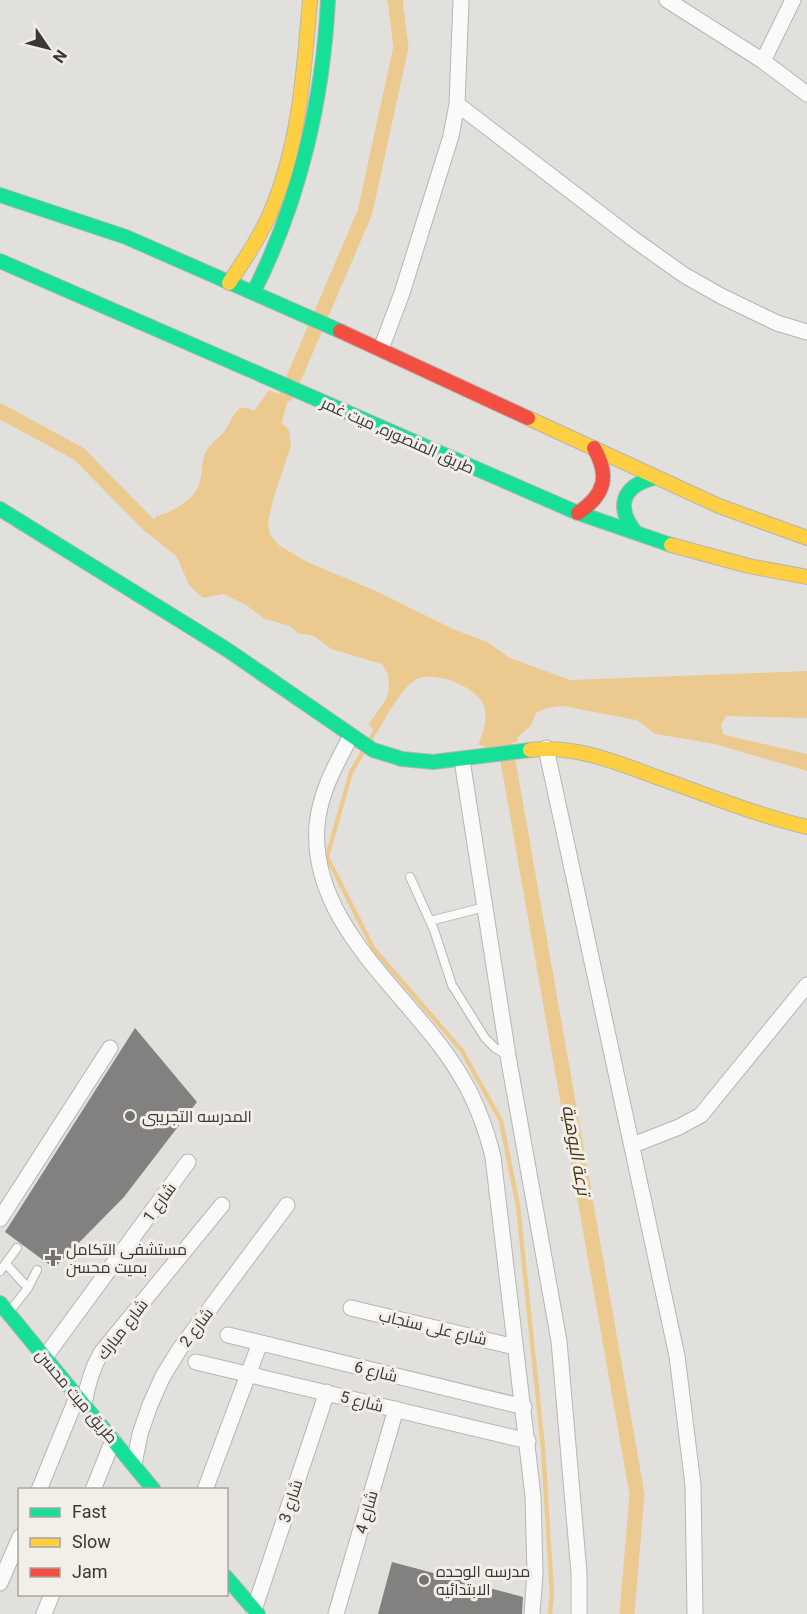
<svg xmlns="http://www.w3.org/2000/svg" width="807" height="1614" font-family="Roboto,Cairo,sans-serif">
	<style>
		.water { fill: #ecca8f }
		.lines { fill: none; stroke-linecap: round; stroke-linejoin: round }
		.stream { stroke: #ecca8f; stroke-width: 4.5 }
		.canal { stroke: #ecca8f; stroke-width: 15 }
		.building { fill: #838180 }
		.lane-casing { stroke: #b6b5b2; stroke-width: 10 }
		.street-casing { stroke: #b6b5b2; stroke-width: 17 }
		.fast-casing { stroke: #b6b5b2; stroke-width: 16 }
		.slow-casing { stroke: #b6b5b2; stroke-width: 16 }
		.jam-casing { stroke: #b6b5b2; stroke-width: 16 }
		.lane { stroke: #fbfafa; stroke-width: 8 }
		.street { stroke: #fbfafa; stroke-width: 15 }
		.fast { stroke: #16e098; stroke-width: 14 }
		.slow { stroke: #ffcf43; stroke-width: 14 }
		.jam { stroke: #f24e42; stroke-width: 14 }
		.poi-dot { fill: #757370; stroke: #f2eee8; stroke-width: 2 }
		.labels { text-anchor: middle; stroke-width: 6; stroke-linejoin: round; paint-order: stroke }
		.street-label { font-size: 16px; fill: #3a3836; stroke: #f2eee8 }
		.poi-label { font-size: 16px; fill: #3a3836; stroke: #f2eee8; text-anchor: start }
		.water-label { font-size: 18px; font-style: italic; fill: #483411; stroke: #f2eee8 }
	</style>
	<rect width="100%" height="100%" fill="#e2e0dd"/>
	<path class="water" d="M 269,390 L 288,398 L 282,423 L 289,430 L 291,446 L 274,496 L 268,522 L 270,535 L 280,546 L 307,562 L 376,591 L 453,629 L 487,642 L 510,658 L 570,680 L 807,671 L 807,718 L 726,716 L 721,725 L 723,734 L 729,736 L 807,754 L 807,771 L 715,744 L 656,734 C 648,730 644,724 636,720 L 563,706 L 547,708 L 536,713 L 531,725 L 517,738 L 518,742 L 484,749 L 484,746 L 478,745 C 483,733 487,722 485,709 C 481,688 437,671 419,678 C 404,683 386,718 377,732 L 368,725 L 387,698 L 389,688 L 388,674 L 382,664 L 331,649 L 314,636 L 298,633 L 290,626 L 265,619 L 246,605 L 223,594 L 203,598 L 189,585 L 177,557 L 148,533 L 156,516 C 168,514 188,503 195,492 C 204,480 200,464 206,451 C 210,444 216,440 222,434 C 232,425 234,398 254,411 Z"/>
	<g class="lines">
		<path class="stream" d="M 369,742 L 378,726
			M 363,752 L 351,772 L 327,857 L 373,948 L 462,1051 L 501,1121 L 518,1206 L 543,1448 L 552,1594 L 550,1614"/>
		<path class="canal" d="M 287,394 L 365,212 L 401,47 L 395,0
			M 0,411 L 79,454 L 151,527 L 171,534
			M 505,744 L 637,1494 L 627,1614"/>
	</g>
	<path class="building" d="M 135,1028 L 197,1102 L 124,1197 L 54,1268 L 5,1232 Z
		M 392,1562 L 523,1597 L 522,1614 L 378,1614 Z"/>
	<g class="lines">
		<defs>
			<path id="lane" d="M 410,877 L 434,930 L 452,985 L 485,1038 L 495,1048 L 507,1055
				M 430,921 L 485,907
				M 6,1264 L 28,1288
				M 0,1271 L 17,1248
				M 10,1311 L 28,1288 L 37,1270"/>
			<path id="street" d="M 667,0 L 763,61 L 807,94
				M 763,61 L 793,0
				M 457,104 L 632,238 L 684,275 L 721,296 L 777,323 L 807,332
				M 381,349 L 402,293 L 451,136 L 457,104 L 461,0
				M 351,736 C 336,764 320,792 317,825 C 309,926 411,994 459,1073 C 475,1099 486,1128 493,1157 L 533,1496 L 535,1573 L 532,1614
				M 546,748 L 677,1356 L 693,1485 L 695,1614
				M 462,760 L 508,1056 L 559,1341 L 579,1573 L 579,1614
				M 633,1145 L 679,1127 L 701,1115 L 807,985
				M 0,1219 L 110,1048
				M 351,1308 L 515,1347
				M 228,1335 L 524,1407
				M 45,1357 L 188,1162
				M 196,1362 L 528,1441
				M 84,1405 C 87,1386 91,1370 101,1353 L 222,1205
				M 134,1464 L 140,1434 L 150,1405 L 163,1376 L 179,1350 L 287,1205
				M 39,1490 L 77,1397
				M 93,1490 L 113,1440
				M 205,1490 L 260,1343
				M 0,1583 L 20,1537
				M 254,1610 L 327,1392
				M 44,1614 L 52,1594
				M 336,1614 L 396,1409"/>
			<path id="fast" d="M 0,195 L 126,237 L 340,331
				M 0,261 L 578,513 L 671,545
				M 253,293 C 299,203 323,101 328,0
				M 0,509 L 226,649 L 373,750 L 402,759 L 433,762 L 530,750
				M 636,533 C 615,507 622,486 654,478
				M 0,1303 L 154,1490
				M 226,1577 L 258,1614"/>
			<path id="slow" d="M 229,283 C 244,261 258,240 269,216 C 299,148 304,73 310,0
				M 528,418 L 719,506 L 807,538
				M 671,545 L 749,566 L 807,577
				M 530,750 C 573,744 619,763 659,778 C 708,795 756,815 807,827"/>
			<path id="jam" d="M 340,331 L 528,418
				M 578,513 C 605,495 610,476 594,448"/>
		</defs>
		<use href="#lane" class="lane-casing"/>
		<use href="#street" class="street-casing"/>
		<use href="#fast" class="fast-casing"/>
		<use href="#slow" class="slow-casing"/>
		<use href="#jam" class="jam-casing"/>
		<use href="#lane" class="lane"/>
		<use href="#street" class="street"/>
		<use href="#fast" class="fast"/>
		<use href="#slow" class="slow"/>
		<use href="#jam" class="jam"/>
	</g>
	<g class="poi-dot">
		<circle cx="130" cy="1116" r="6"/>
		<path d="M50 1249h6v6h6v6h-6v6h-6v-6h-6v-6h6z"/>
		<circle cx="424" cy="1580" r="6"/>
	</g>
	<g class="labels">
		<g class="street-label">
			<text transform="translate(398 435) rotate(24)" y="6">طريق المنصوره, ميت غمر</text>
			<text transform="translate(159 1202) rotate(-54)" y="6">شارع 1</text>
			<text transform="translate(196 1327) rotate(-53)" y="6">شارع 2</text>
			<text transform="translate(433 1327) rotate(13)" y="6">شارع على سنجاب</text>
			<text transform="translate(122 1329) rotate(-52)" y="6">شارع مبارك</text>
			<text transform="translate(376 1371) rotate(14)" y="6">شارع 6</text>
			<text transform="translate(77 1396) rotate(50)" y="6">طريق ميت محسن</text>
			<text transform="translate(362 1401) rotate(14)" y="6">شارع 5</text>
			<text transform="translate(290 1501) rotate(-72)" y="6">شارع 3</text>
			<text transform="translate(366 1512) rotate(-74)" y="6">شارع 4</text>
		</g>
		<g class="poi-label">
			<text x="142" y="1122">المدرسه التجريبى</text>
			<text x="66" y="1255">مستشفى التكامل<tspan x="66" dy="18">بميت محسن</tspan></text>
			<text x="436" y="1577">مدرسه الوحده<tspan x="436" dy="18">الابتدائيه</tspan></text>
		</g>
		<g class="water-label">
			<text transform="translate(576 1150) rotate(80)" y="6">ترعة البوهية</text>
		</g>
	</g>
	<rect x="18" y="1488" width="210" height="108" fill="#f2eee8" stroke="#a8a5a1" stroke-width="1.5"/>
	<rect x="30" y="1508" width="30" height="9" fill="#16e098" stroke="#a8a5a1" stroke-width="1.5"/>
	<text x="72" y="1518" font-size="18" fill="#3a3836">Fast</text>
	<rect x="30" y="1538" width="30" height="9" fill="#ffcf43" stroke="#a8a5a1" stroke-width="1.5"/>
	<text x="72" y="1548" font-size="18" fill="#3a3836">Slow</text>
	<rect x="30" y="1568" width="30" height="9" fill="#f24e42" stroke="#a8a5a1" stroke-width="1.5"/>
	<text x="72" y="1578" font-size="18" fill="#3a3836">Jam</text>
	<g transform="translate(48 48) rotate(125)" stroke="#f2eee8" stroke-width="4.5" paint-order="stroke">
	<path d="M0-4.5L10 22L0 15L-10 22Z" fill="#3a3836"/>
	<text y="-9" font-size="16" font-weight="bold" text-anchor="middle" fill="#3a3836">N</text>
	</g>
</svg>
